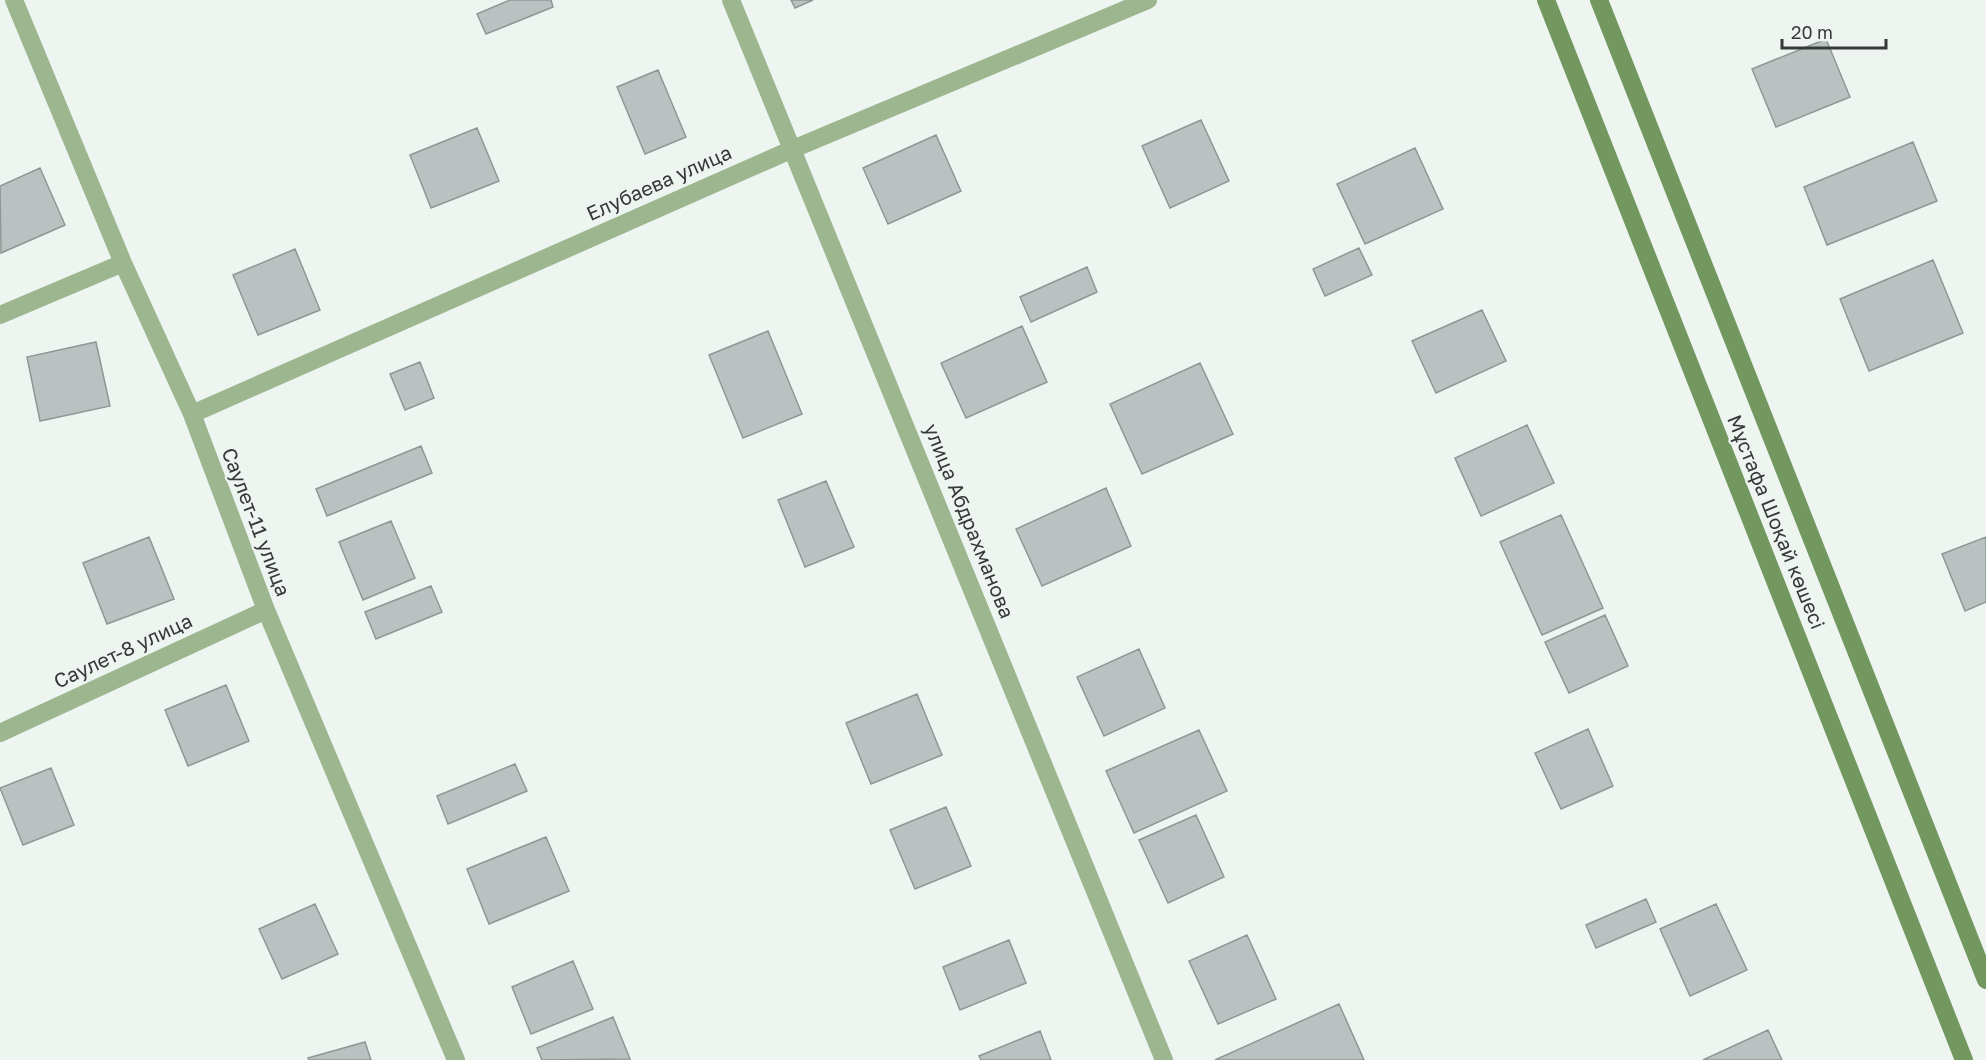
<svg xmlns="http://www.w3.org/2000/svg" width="1986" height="1060" font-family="'Golos Text',sans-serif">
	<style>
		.building { fill: #bac2c1; stroke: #8f9796; stroke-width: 1.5 }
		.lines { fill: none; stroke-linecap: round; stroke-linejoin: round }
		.street { stroke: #9cb690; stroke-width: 18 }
		.secondary { stroke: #72975f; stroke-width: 18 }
		.labels { text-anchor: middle; stroke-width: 4.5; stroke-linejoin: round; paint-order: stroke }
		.street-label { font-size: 20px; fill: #363937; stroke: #eef5f1 }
	</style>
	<rect width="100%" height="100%" fill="#eef5f1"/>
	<path class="building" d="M 510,0 L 551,0 L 553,7 L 486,34 L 477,14 Z
		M 791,0 L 813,0 L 795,8 Z
		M 1826,39 L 1850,97 L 1776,127 L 1752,69 Z
		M 658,70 L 686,137 L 645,154 L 617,87 Z
		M 1201,120 L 1229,181 L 1170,208 L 1142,146 Z
		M 477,128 L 499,181 L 431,208 L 410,155 Z
		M 936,135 L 961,191 L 888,224 L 863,168 Z
		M 1913,142 L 1937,201 L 1827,245 L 1804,187 Z
		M 1415,148 L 1443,209 L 1365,244 L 1337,184 Z
		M 40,168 L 65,225 L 1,253 L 0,186 Z
		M 1359,248 L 1372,275 L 1325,296 L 1313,269 Z
		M 295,249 L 320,310 L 258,335 L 233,275 Z
		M 1933,260 L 1963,333 L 1869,371 L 1840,299 Z
		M 1087,267 L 1097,292 L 1031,322 L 1020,297 Z
		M 1482,310 L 1506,361 L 1436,393 L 1412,341 Z
		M 1022,326 L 1047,382 L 966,418 L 941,363 Z
		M 768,331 L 802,414 L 743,438 L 709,355 Z
		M 96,342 L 110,406 L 40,421 L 27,357 Z
		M 420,362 L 434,398 L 405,410 L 390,374 Z
		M 1200,363 L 1233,434 L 1142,474 L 1110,404 Z
		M 1527,425 L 1554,483 L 1481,516 L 1455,458 Z
		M 421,446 L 432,473 L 327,516 L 316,489 Z
		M 826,481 L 854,547 L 805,567 L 778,500 Z
		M 1106,488 L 1131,546 L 1042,586 L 1016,529 Z
		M 1561,515 L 1603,608 L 1542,635 L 1500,542 Z
		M 391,521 L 415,578 L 363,600 L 339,542 Z
		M 149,537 L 174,599 L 107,624 L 83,563 Z
		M 1986,537 L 1986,602 L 1965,611 L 1942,554 Z
		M 431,586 L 442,612 L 376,639 L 365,612 Z
		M 1605,615 L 1628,666 L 1569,693 L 1545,642 Z
		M 1139,649 L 1165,708 L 1104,736 L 1077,677 Z
		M 226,685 L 249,741 L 188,766 L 165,710 Z
		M 917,694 L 942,755 L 871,784 L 846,723 Z
		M 1588,729 L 1613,786 L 1561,809 L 1535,753 Z
		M 1199,730 L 1227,791 L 1134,833 L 1106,771 Z
		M 515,764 L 527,791 L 448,824 L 437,796 Z
		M 51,768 L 74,825 L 23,845 L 0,788 Z
		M 946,807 L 971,866 L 915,889 L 890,830 Z
		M 1196,815 L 1224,877 L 1168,903 L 1139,840 Z
		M 546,837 L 569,891 L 489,924 L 467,869 Z
		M 1646,899 L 1656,922 L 1596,948 L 1586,925 Z
		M 315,904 L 338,954 L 282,979 L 259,929 Z
		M 1716,904 L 1747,970 L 1690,996 L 1660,929 Z
		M 1247,935 L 1276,999 L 1218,1024 L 1189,961 Z
		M 1009,940 L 1026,983 L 960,1010 L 943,967 Z
		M 573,961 L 593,1009 L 531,1034 L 512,987 Z
		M 1339,1004 L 1364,1060 L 1215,1060 Z
		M 613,1017 L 630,1059 L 542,1060 L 537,1048 Z
		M 1768,1030 L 1782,1060 L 1703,1060 Z
		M 1040,1031 L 1051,1060 L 981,1060 L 979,1056 Z
		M 365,1042 L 371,1060 L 309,1060 L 308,1058 Z"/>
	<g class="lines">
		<path class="street" d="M 14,0 L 123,263 L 192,414 L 266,610 L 456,1060
			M 731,0 L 1164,1060
			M 0,315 L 123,263
			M 192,414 L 793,149 L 1148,0
			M 0,733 L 266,610"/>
		<path class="secondary" d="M 1546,0 L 1964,1060
			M 1599,0 L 1986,980"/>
	</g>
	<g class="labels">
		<g class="street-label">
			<text transform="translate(659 183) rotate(-24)" y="7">Елубаева улица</text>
			<text transform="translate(969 521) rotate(68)" y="7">улица Абдрахманова</text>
			<text transform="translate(256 522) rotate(69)" y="7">Саулет-11 улица</text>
			<text transform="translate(1776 522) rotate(68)" y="7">Мұстафа Шоқай көшесі</text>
			<text transform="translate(123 651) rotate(-25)" y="7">Саулет-8 улица</text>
		</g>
	</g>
	<path d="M1782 39v9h104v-9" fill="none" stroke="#363937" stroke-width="3"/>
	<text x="1791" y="39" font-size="18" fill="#363937" stroke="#eef5f1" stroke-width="4.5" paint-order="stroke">20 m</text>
</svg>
